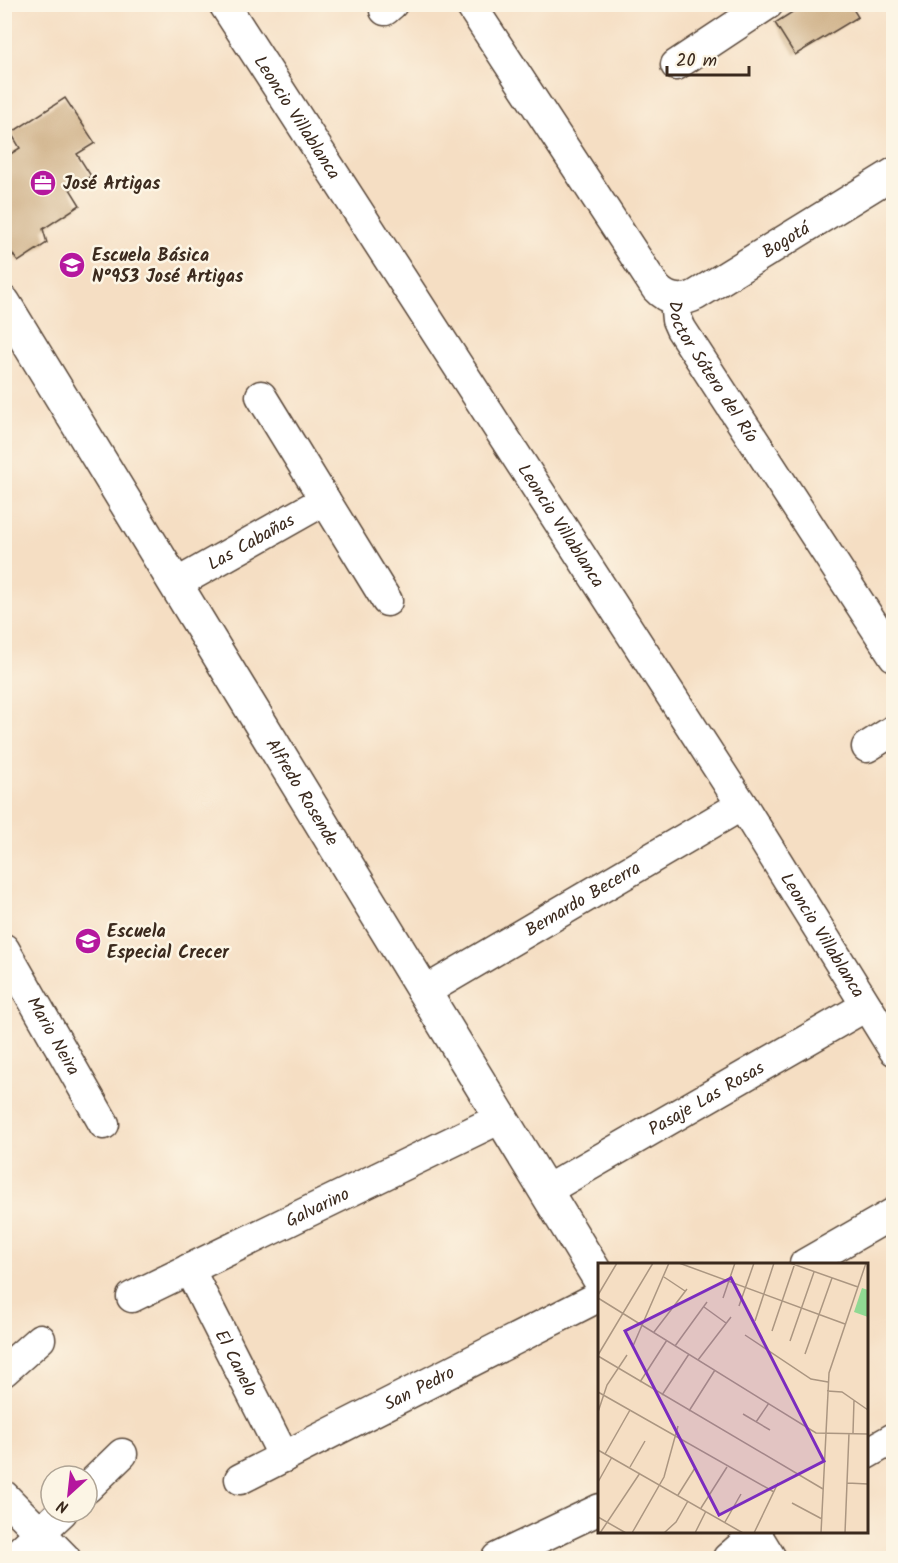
<svg xmlns="http://www.w3.org/2000/svg" width="898" height="1563" font-family="Kalam,sans-serif">
	<style>
		.building { fill: #cbaa80 }
		.lines { fill: none; stroke-linecap: round; stroke-linejoin: round }
		.minor-casing { stroke: #574537; stroke-width: 33 }
		.tertiary-casing { stroke: #574537; stroke-width: 36 }
		.minor { stroke: #fff; stroke-width: 30 }
		.tertiary { stroke: #fff; stroke-width: 33 }
		.labels { text-anchor: middle; stroke-width: 5; stroke-linejoin: round; paint-order: stroke }
		.street-label { font-size: 18px; fill: #3b2a1e; stroke: #fcf5e5 }
		.poi-label { font-size: 18px; font-weight: bold; fill: #3b2a1e; stroke: #fcf5e5; text-anchor: start }
		.inset-road { fill: none; stroke: #ab9681; stroke-width: 1.5 }
		.view { fill: #7b2cbf; fill-opacity: 0.15; stroke: #7b2cbf; stroke-width: 3 }
		.inset-edge { fill: none; stroke: #3b2a1e; stroke-width: 3 }
	</style>
	<rect width="100%" height="100%" fill="#fcf5e5"/>
	<filter id="ink" filterUnits="userSpaceOnUse"><feTurbulence type="fractalNoise" baseFrequency=".0167" numOctaves="2"/><feDisplacementMap in="SourceGraphic" scale="12" xChannelSelector="R" yChannelSelector="G"/><feConvolveMatrix kernelMatrix="1 2 1 2 8 2 1 2 1" color-interpolation-filters="sRGB"/></filter>
	<filter id="wash" filterUnits="userSpaceOnUse"><feTurbulence type="fractalNoise" baseFrequency=".008" numOctaves="4" result="noise"/><feDisplacementMap in="SourceGraphic" scale="24" xChannelSelector="R" yChannelSelector="G"/><feGaussianBlur stdDeviation="1.35" result="paint"/><feColorMatrix in="noise" values="0 0 0 0 0 0 0 0 0 0 0 0 0 0 0 0 0 1.4 0 .05"/><feComposite in="paint" operator="in"/></filter>
	<g filter="url(#wash)">
		<rect width="100%" height="100%" fill="#f5dec3"/>
		<g id="blocks">
			<path class="building" d="M 805,4 L 850,4 L 858,17 L 795,55 L 775,23 Z
				M 65,98 L 95,143 L 77,154 L 91,176 L 70,189 L 80,205 L 43,229 L 47,243 L 18,262 L 4,241 L 4,158 L 20,148 L 11,133 Z"/>
		</g>
	</g>
	<g filter="url(#ink)">
		<use href="#blocks" fill-opacity="0" stroke="#574537" stroke-width="1.5"/>
		<g class="lines">
			<defs>
				<g id="minor">
					<path id="s1" d="M 224,4 L 742,805 L 894,1050"/>
					<path id="s2" d="M 470,4 L 656,288 C 667,300 681,303 696,295 L 894,173"/>
					<path d="M 385,10 L 392,4"/>
					<path d="M 676,65 L 768,4"/>
					<path id="s3" d="M 675,300 L 677,320 L 681,329 L 894,656"/>
					<path d="M 261,396 L 387,601"/>
					<path id="s4" d="M 176,584 L 325,500"/>
					<path d="M 867,747 L 894,730"/>
					<path id="s5" d="M 4,949 L 104,1124"/>
					<path id="s6" d="M 424,992 L 742,805"/>
					<path id="s7" d="M 545,1191 L 866,1006"/>
					<path d="M 805,1264 L 894,1213"/>
					<path id="s8" d="M 189,1269 L 284,1457"/>
					<path id="s9" d="M 132,1297 L 501,1118"/>
					<path d="M 4,1371 L 40,1339"/>
					<path d="M 866,1454 L 894,1438"/>
					<path id="s10" d="M 240,1479 L 600,1296"/>
					<path d="M 87,1488 L 122,1454"/>
					<path d="M 4,1496 L 65,1558"/>
					<path d="M 13,1558 L 62,1512"/>
					<path d="M 497,1558 L 600,1509"/>
					<path d="M 728,1558 L 758,1532"/>
				</g>
				<g id="tertiary">
					<path id="s11" d="M 4,303 L 600,1280"/>
					<path d="M 753,1532 L 769,1558"/>
				</g>
			</defs>
			<use href="#minor" class="minor-casing"/>
			<use href="#tertiary" class="tertiary-casing"/>
			<use href="#minor" class="minor"/>
			<use href="#tertiary" class="tertiary"/>
		</g>
	</g>
	<defs>
		<symbol id="office-disc" viewBox="-11 -11 22 22"><circle r="9.5" fill="#b5179e" stroke="#fcf5e5"/><path d="M-6-3h4V-5.5h4V-3h4V5H-6ZM-1-4.5V-3h2v-1.5ZM-6 0V1H6V0Z" fill="#fff"/></symbol>
		<symbol id="school-disc" viewBox="-11 -11 22 22"><circle r="9.5" fill="#b5179e" stroke="#fcf5e5"/><path d="M0-5L7-2L0 1L-7-2ZM-4 1L0 2.5L4 1V4Q0 6-4 4Z" fill="#fff"/></symbol>
	</defs>
	<g fill-rule="evenodd">
		<use href="#office-disc" x="28" y="168" width="30" height="30"/>
		<use href="#school-disc" x="57" y="250" width="30" height="30"/>
		<use href="#school-disc" x="73" y="926" width="30" height="30"/>
	</g>
	<g class="labels">
		<g class="street-label">
			<text dy="6" stroke="none"><textPath href="#s1" startOffset="135">Leoncio Villablanca</textPath></text>
			<text dy="6" stroke="none"><textPath href="#s2" startOffset="489">Bogotá</textPath></text>
			<text dy="6" stroke="none"><textPath href="#s3" startOffset="82">Doctor Sótero del Río</textPath></text>
			<text dy="6" stroke="none"><textPath href="#s1" startOffset="621">Leoncio Villablanca</textPath></text>
			<text dy="6" stroke="none"><textPath href="#s4" startOffset="86">Las Cabañas</textPath></text>
			<text dy="6" stroke="none"><textPath href="#s11" startOffset="573">Alfredo Rosende</textPath></text>
			<text dy="6" stroke="none"><textPath href="#s6" startOffset="184">Bernardo Becerra</textPath></text>
			<text dy="6" stroke="none"><textPath href="#s1" startOffset="1107">Leoncio Villablanca</textPath></text>
			<text dy="6" stroke="none"><textPath href="#s5" startOffset="100">Mario Neira</textPath></text>
			<text dy="6" stroke="none"><textPath href="#s7" startOffset="186">Pasaje Las Rosas</textPath></text>
			<text dy="6" stroke="none"><textPath href="#s9" startOffset="206">Galvarino</textPath></text>
			<text dy="6" stroke="none"><textPath href="#s8" startOffset="105">El Canelo</textPath></text>
			<text dy="6" stroke="none"><textPath href="#s10" startOffset="201">San Pedro</textPath></text>
		</g>
		<g class="poi-label">
			<text x="63" y="189">José Artigas</text>
			<text x="92" y="261">Escuela Básica<tspan x="92" dy="21">N°953 José Artigas</tspan></text>
			<text x="107" y="937">Escuela<tspan x="107" dy="21">Especial Crecer</tspan></text>
		</g>
	</g>
	<g transform="translate(598 1263)">
		<rect width="270" height="270" fill="#f5dec3"/>
		<path d="M 264,25 L 270,27 L 270,54 L 256,49 Z" fill="#90d993"/>
		<path class="inset-road" d="M 81,0 L 247,61M 192,0 L 260,24M 66,14 L 87,28M 0,32 L 19,0M 0,35 L 218,170 L 270,171M 125,35 L 137,0M 141,43 L 156,0M 106,44 L 128,60M 157,58 L 176,0M 174,68 L 197,0M 56,69 L 89,26M 147,72 L 213,116 L 230,119M 192,78 L 216,9M 35,83 L 71,0M 77,83 L 109,39M 207,91 L 234,15M 0,92 L 55,0M 0,93 L 225,226M 100,97 L 133,54M 42,119 L 69,77M 229,128 L 244,129 L 270,147M 0,129 L 176,229M 64,132 L 91,91M 91,148 L 117,107M 0,149 L 9,122 L 29,92M 145,151 L 172,167M 158,159 L 171,140M 255,170 L 256,137M 0,187 L 145,270M 7,191 L 32,147M 32,204 L 47,178M 0,219 L 14,194M 249,220 L 270,221M 80,232 L 97,205M 194,240 L 224,256M 103,245 L 129,204M 0,254 L 28,270M 127,259 L 143,231M 2,270 L 42,210M 34,270 L 66,214 L 80,163M 66,270 L 78,259 L 90,238M 97,270 L 108,248M 156,270 L 180,220M 223,270 L 231,110 L 268,0M 247,270 L 251,170"/>
		<path class="view" d="M 133,15 L 226,198 L 121,252 L 27,68 Z"/>
		<rect width="270" height="270" class="inset-edge"/>
	</g>
	<rect width="898" height="1563" fill="none" stroke="#fcf5e5" stroke-width="24"/>
	<g transform="translate(69 1494) rotate(207)"><circle r="28" fill="#fcf5e5" stroke="#afa495" stroke-width="1.5"/>
	<path d="M0-4.5L10 22L0 15L-10 22Z" fill="#b5179e"/>
	<text y="-9" font-size="16" font-weight="bold" text-anchor="middle" fill="#3b2a1e">N</text>
	</g>
	<path d="M667 66v9h82v-9" fill="none" stroke="#3b2a1e" stroke-width="3"/>
	<text x="676" y="66" font-size="18" fill="#3b2a1e" stroke="#fcf5e5" stroke-width="4.5" paint-order="stroke">20 m</text>
</svg>
